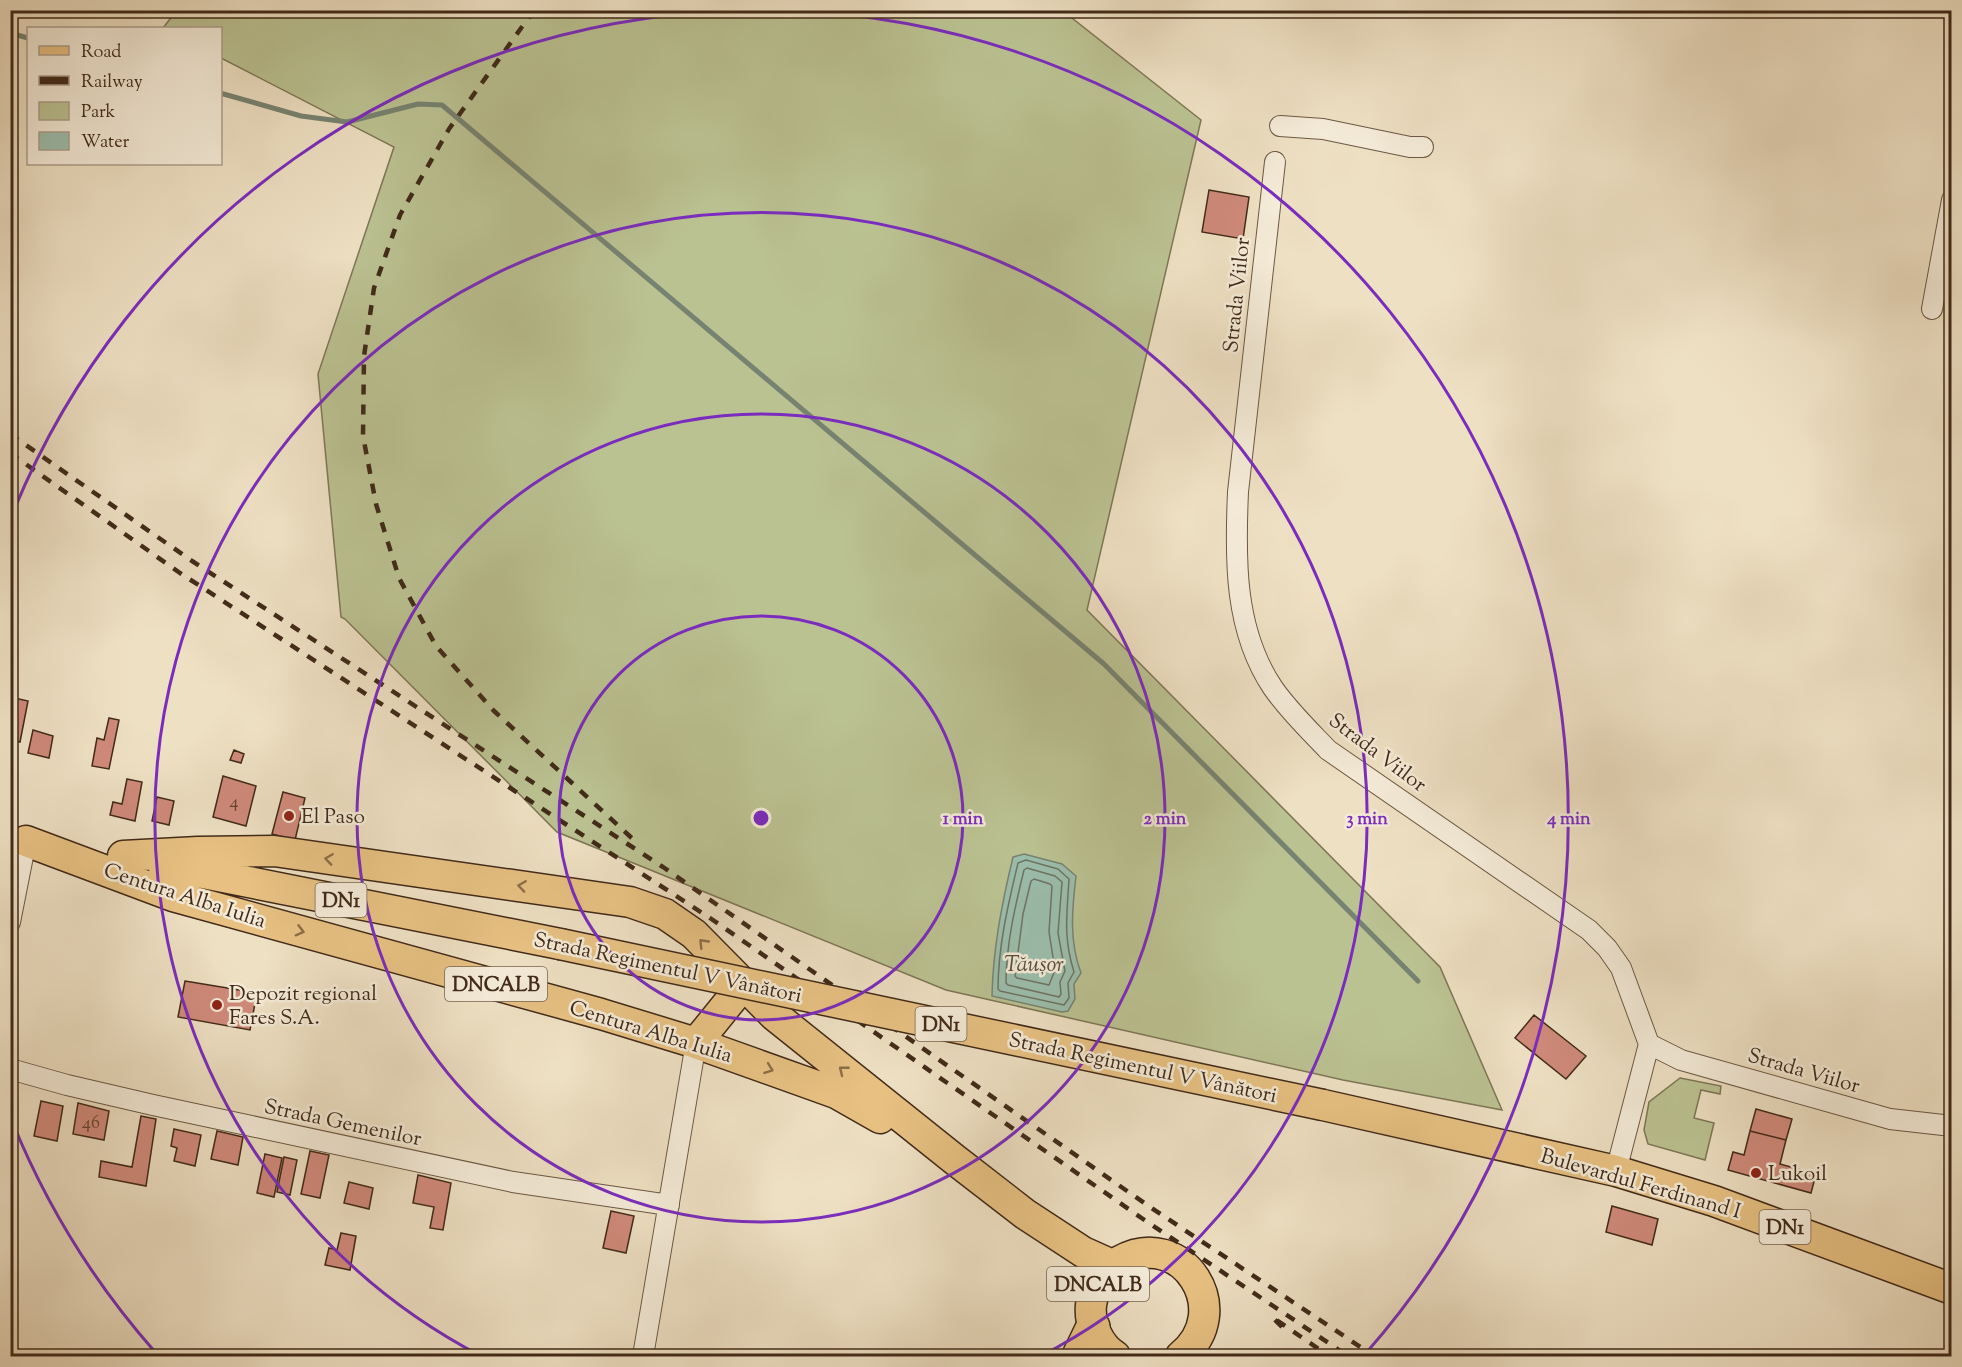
<svg xmlns="http://www.w3.org/2000/svg" width="1962" height="1367" font-family="'Sorts Mill Goudy',serif">
	<style>
		.green { fill: #bbc292; stroke: #7e7656; stroke-width: 1.5 }
		.water { fill: #9bbead; stroke: #778372; stroke-width: 1.5 }
		.lines { fill: none; stroke-linecap: round; stroke-linejoin: round }
		.shore { stroke: #6e7463; stroke-width: 1.5 }
		.stream { stroke: #778372; stroke-width: 5 }
		.building { fill: #d08a7b; stroke: #412a19; stroke-width: 1.5 }
		.street-casing { stroke: #6c5844; stroke-width: 22 }
		.primary-casing { stroke: #412a19; stroke-width: 33 }
		.highway-casing { stroke: #412a19; stroke-width: 36 }
		.street { stroke: #f4ebd8; stroke-width: 20 }
		.primary { stroke: #e7c082; stroke-width: 30 }
		.highway { stroke: #e7c082; stroke-width: 33 }
		.rail { stroke: #412a19; stroke-width: 4.5; stroke-dasharray: 10 10; stroke-linecap: butt }
		.primary-bridge-casing { stroke: #412a19; stroke-width: 33; stroke-linecap: butt }
		.primary-bridge { stroke: #e7c082; stroke-width: 30 }
		.oneway { stroke: #8c6e48 }
		.ring { fill: none; stroke: #7b2cbf; stroke-width: 3 }
		.poi-dot { fill: #8f2418; stroke: #f4ebd8; stroke-width: 2 }
		.labels { text-anchor: middle; stroke-width: 5; stroke-linejoin: round; paint-order: stroke }
		.number-label { font-size: 18px; fill: #654232 }
		.shield { fill: #f4ebd8; stroke: #776452; stroke-width: 1.5 }
		.shield-label { font-size: 20px; font-weight: bold; fill: #412a19 }
		.street-label { font-size: 21px; fill: #412a19; stroke: #f4ebd8 }
		.poi-label { font-size: 21px; fill: #412a19; stroke: #f4ebd8; text-anchor: start }
		.water-label { font-size: 22px; font-style: italic; fill: #584f3e; stroke: #f4ebd8 }
		.centre { fill: #7b2cbf; stroke: #f4ebd8; stroke-width: 3 }
		.ring-label { font-size: 18px; text-anchor: middle; font-weight: bold; fill: #7b2cbf; stroke: #f4ebd8; stroke-width: 5; stroke-linejoin: round; paint-order: stroke }
	</style>
	<rect width="100%" height="100%" fill="#eee0c3"/>
	<filter id="stains"><feTurbulence type="fractalNoise" baseFrequency=".00333" numOctaves="4"/><feColorMatrix values="0 0 0 0 .2 0 0 0 0 .09 0 0 0 0 .02 0 0 0 .5 -.17"/></filter>
	<radialGradient id="worn" r=".72"><stop offset=".6" stop-color="#630" stop-opacity="0"/><stop offset="1" stop-color="#630" stop-opacity=".3"/></radialGradient>
	<path class="green" d="M 177,10 L 1063,11 L 1201,120 L 1087,610 L 1440,967 L 1502,1110 L 1343,1080 L 946,990 L 557,832 L 345,619 L 341,617 L 318,374 L 394,147 L 221,58 L 220,28 L 163,28 Z
		M 1680,1078 L 1721,1086 L 1720,1094 L 1701,1090 L 1694,1118 L 1714,1123 L 1705,1160 L 1648,1144 L 1644,1130 L 1649,1102 Z"/>
	<path class="water" d="M 1024,854 L 1062,864 L 1076,876 C 1072,910 1069,941 1081,973 L 1074,984 L 1075,999 L 1068,1011 L 1062,1012 L 992,996 C 993,948 1002,903 1013,857 Z"/>
	<g class="lines">
		<path class="shore" d="M 1026,860 L 1058,869 L 1069,879 C 1067,915 1063,937 1074,972 L 1068,983 L 1069,998 L 1064,1005 L 1000,991 L 998,989 C 998,947 1008,905 1018,863 Z
			M 1027,868 L 1055,876 L 1062,882 L 1058,933 L 1065,971 L 1060,982 L 1061,994 L 1059,997 L 1008,985 L 1006,983 C 1006,945 1015,907 1024,870 Z
			M 1034,879 L 1050,884 L 1052,886 L 1049,932 L 1055,970 L 1049,985 L 1017,978 L 1015,976 L 1023,914 L 1031,881 Z"/>
		<path class="stream" d="M 10,33 L 28,38
			M 220,93 L 301,116 L 347,122 L 418,104 L 442,105 L 1104,664 L 1418,981"/>
	</g>
	<path class="building" d="M 1209,190 L 1249,197 L 1243,239 L 1202,232 Z
		M 10,697 L 28,701 L 20,742 L 10,740 Z
		M 109,718 L 119,720 L 109,769 L 92,766 L 97,738 L 104,740 Z
		M 33,730 L 53,736 L 49,758 L 28,753 Z
		M 234,750 L 244,754 L 241,763 L 230,760 Z
		M 223,776 L 256,786 L 246,826 L 213,817 Z
		M 127,779 L 142,782 L 135,821 L 110,815 L 113,802 L 122,804 Z
		M 283,792 L 305,798 L 295,840 L 272,834 Z
		M 157,797 L 174,801 L 169,825 L 152,821 Z
		M 185,981 L 257,993 L 250,1030 L 178,1017 Z
		M 1534,1015 L 1586,1056 L 1566,1079 L 1515,1038 Z
		M 41,1101 L 63,1106 L 57,1141 L 34,1136 Z
		M 78,1103 L 109,1111 L 104,1140 L 73,1134 Z
		M 1756,1109 L 1792,1119 L 1786,1140 L 1750,1131 Z
		M 141,1116 L 156,1119 L 146,1186 L 99,1177 L 101,1161 L 132,1167 Z
		M 174,1129 L 201,1135 L 195,1166 L 174,1161 L 177,1148 L 171,1146 Z
		M 217,1131 L 243,1137 L 238,1165 L 211,1159 Z
		M 1750,1131 L 1786,1140 L 1780,1164 L 1816,1174 L 1811,1193 L 1728,1170 L 1733,1152 L 1744,1155 Z
		M 310,1151 L 329,1155 L 320,1198 L 301,1194 Z
		M 265,1154 L 282,1158 L 274,1197 L 257,1193 Z
		M 284,1157 L 297,1160 L 290,1195 L 277,1192 Z
		M 418,1175 L 451,1183 L 443,1230 L 430,1228 L 434,1207 L 413,1203 Z
		M 349,1182 L 373,1188 L 369,1209 L 344,1203 Z
		M 1612,1206 L 1658,1219 L 1652,1245 L 1606,1232 Z
		M 611,1211 L 634,1216 L 626,1253 L 603,1248 Z
		M 341,1233 L 356,1236 L 350,1270 L 325,1265 L 329,1248 L 337,1250 Z"/>
	<g class="lines">
		<defs>
			<path id="street" d="M 1280,126 L 1323,129 L 1410,147 L 1423,147
				M 1275,162 L 1238,492 C 1235,559 1234,630 1273,688 C 1289,711 1309,730 1328,750 L 1589,930 L 1607,948 L 1621,968 L 1649,1044 L 1616,1171
				M 1932,309 L 1952,200
				M 10,922 L 26,841
				M 1649,1044 L 1681,1060 L 1890,1119 L 1952,1126
				M 10,1069 L 67,1085 L 153,1105 L 513,1182 L 669,1205
				M 643,1356 L 696,1043"/>
			<path id="primary" d="M 26,841 L 173,896 L 601,1014 L 696,1043 L 836,1093 L 880,1118
				M 123,856 L 198,852 L 274,851 L 630,902 L 665,914 L 694,934 L 774,1015 L 954,1159 L 1025,1214 L 1083,1252 L 1112,1265
				M 163,865 L 560,944
				M 696,1043 L 743,985
				M 1323,1105 L 1616,1171 L 1714,1201 L 1952,1289
				M 1115,1356 C 1099,1346 1089,1324 1091,1305 C 1094,1286 1103,1270 1120,1261 C 1182,1226 1237,1311 1181,1356"/>
			<path id="highway" d="M 1079,1356 L 1093,1327"/>
		</defs>
		<use href="#street" class="street-casing"/>
		<use href="#primary" class="primary-casing"/>
		<use href="#highway" class="highway-casing"/>
		<use href="#street" class="street"/>
		<use href="#primary" class="primary"/>
		<use href="#highway" class="highway"/>
		<path class="rail" d="M 534,10 L 449,129 L 400,215 L 374,288 L 364,356 L 363,436 L 376,504 L 399,578 L 436,646 L 494,711 L 636,842
			M 10,434 L 192,561 L 663,867 L 1150,1207 L 1374,1356
			M 10,453 L 180,573 L 710,918 L 1143,1219 L 1348,1356
			M 1282,1327 L 1272,1317 L 1329,1356"/>
		<defs>
			<path id="primary-bridge" d="M 560,944 L 1323,1105"/>
		</defs>
		<use href="#primary-bridge" class="primary-bridge-casing"/>
		<use href="#primary-bridge" class="primary-bridge"/>
	</g>
	<defs><path id="oneway-chevron" d="M-2-3.5L2.5 0L-2 3.5" fill="none" stroke-width="1.6" stroke-linecap="round" stroke-linejoin="round" transform="scale(1.5)"/></defs>
	<g class="oneway">
		<use href="#oneway-chevron" transform="translate(329 859) rotate(-172)"/>
		<use href="#oneway-chevron" transform="translate(522 886) rotate(-172)"/>
		<use href="#oneway-chevron" transform="translate(300 931) rotate(15)"/>
		<use href="#oneway-chevron" transform="translate(703 943) rotate(-134)"/>
		<use href="#oneway-chevron" transform="translate(769 1069) rotate(20)"/>
		<use href="#oneway-chevron" transform="translate(843 1070) rotate(-141)"/>
	</g>
	<g class="ring">
		<circle cx="761" cy="818" r="202"/>
		<circle cx="761" cy="818" r="404"/>
		<path d="M481 1356A606 606 0 1 1 1041 1356"/>
		<path d="M156 1353A808 808 0 0 1 12 1121M12 515A808 808 0 0 1 726 11M796 11A808 808 0 0 1 1366 1353"/>
	</g>
	<g class="poi-dot">
		<circle cx="289" cy="816" r="6"/>
		<circle cx="217" cy="1005" r="6"/>
		<circle cx="1756" cy="1173" r="6"/>
	</g>
	<g class="labels">
		<g class="number-label">
			<text x="234" y="807">4</text>
			<text x="91" y="1128">46</text>
		</g>
		<g class="shield">
			<rect x="315.5" y="883" width="51" height="34" rx="4.5"/>
			<rect x="445" y="967" width="102" height="34" rx="4.5"/>
			<rect x="915.5" y="1007" width="51" height="34" rx="4.5"/>
			<rect x="1759.5" y="1210" width="51" height="34" rx="4.5"/>
			<rect x="1047" y="1267" width="102" height="34" rx="4.5"/>
		</g>
		<g class="shield-label">
			<text x="341" y="907">DN1</text>
			<text x="496" y="991">DNCALB</text>
			<text x="941" y="1031">DN1</text>
			<text x="1785" y="1234">DN1</text>
			<text x="1098" y="1291">DNCALB</text>
		</g>
		<g class="street-label">
			<text transform="translate(1236 295) rotate(-84)" y="7">Strada Viilor</text>
			<text transform="translate(1378 752) rotate(37)" y="7">Strada Viilor</text>
			<text transform="translate(185 895) rotate(18)" y="7">Centura Alba Iulia</text>
			<text transform="translate(668 967) rotate(12)" y="7">Strada Regimentul V Vânători</text>
			<text transform="translate(651 1031) rotate(17)" y="7">Centura Alba Iulia</text>
			<text transform="translate(1143 1067) rotate(12)" y="7">Strada Regimentul V Vânători</text>
			<text transform="translate(1804 1070) rotate(16)" y="7">Strada Viilor</text>
			<text transform="translate(343 1122) rotate(12)" y="7">Strada Gemenilor</text>
			<text transform="translate(1641 1183) rotate(16)" y="7">Bulevardul Ferdinand I</text>
		</g>
		<g class="poi-label">
			<text x="301" y="823">El Paso</text>
			<text x="229" y="1000">Depozit regional<tspan x="229" dy="24">Fares S.A.</tspan></text>
			<text x="1768" y="1180">Lukoil</text>
		</g>
		<g class="water-label">
			<text x="1034" y="971">Tăușor</text>
		</g>
	</g>
	<circle cx="761" cy="818" r="9" class="centre"/>
	<g class="ring-label">
		<text x="963" y="824">1 min</text>
		<text x="1165" y="824">2 min</text>
		<text x="1367" y="824">3 min</text>
		<text x="1569" y="824">4 min</text>
	</g>
	<rect width="1962" height="1367" fill="none" stroke="#eee0c3" stroke-width="36"/>
	<rect x="12" y="12" width="1938" height="1343" fill="none" stroke="#412a19" stroke-width="3"/>
	<rect x="18" y="18" width="1926" height="1331" fill="none" stroke="#412a19" stroke-width="1.5"/>
	<rect x="27" y="27" width="195" height="138" fill="#f4ebd8" stroke="#ac9e8c" stroke-width="1.5"/>
	<rect x="39" y="46" width="30" height="9" fill="#e7c082" stroke="#ac9e8c" stroke-width="1.5"/>
	<text x="81" y="57" font-size="18" fill="#412a19">Road</text>
	<rect x="39" y="76" width="30" height="9" fill="#412a19" stroke="#ac9e8c" stroke-width="1.5"/>
	<text x="81" y="87" font-size="18" fill="#412a19">Railway</text>
	<rect x="39" y="102" width="30" height="18" fill="#bbc292" stroke="#ac9e8c" stroke-width="1.5"/>
	<text x="81" y="117" font-size="18" fill="#412a19">Park</text>
	<rect x="39" y="132" width="30" height="18" fill="#9bbead" stroke="#ac9e8c" stroke-width="1.5"/>
	<text x="81" y="147" font-size="18" fill="#412a19">Water</text>
	<rect width="100%" height="100%" filter="url(#stains)"/>
	<rect width="100%" height="100%" fill="url(#worn)"/>
</svg>
